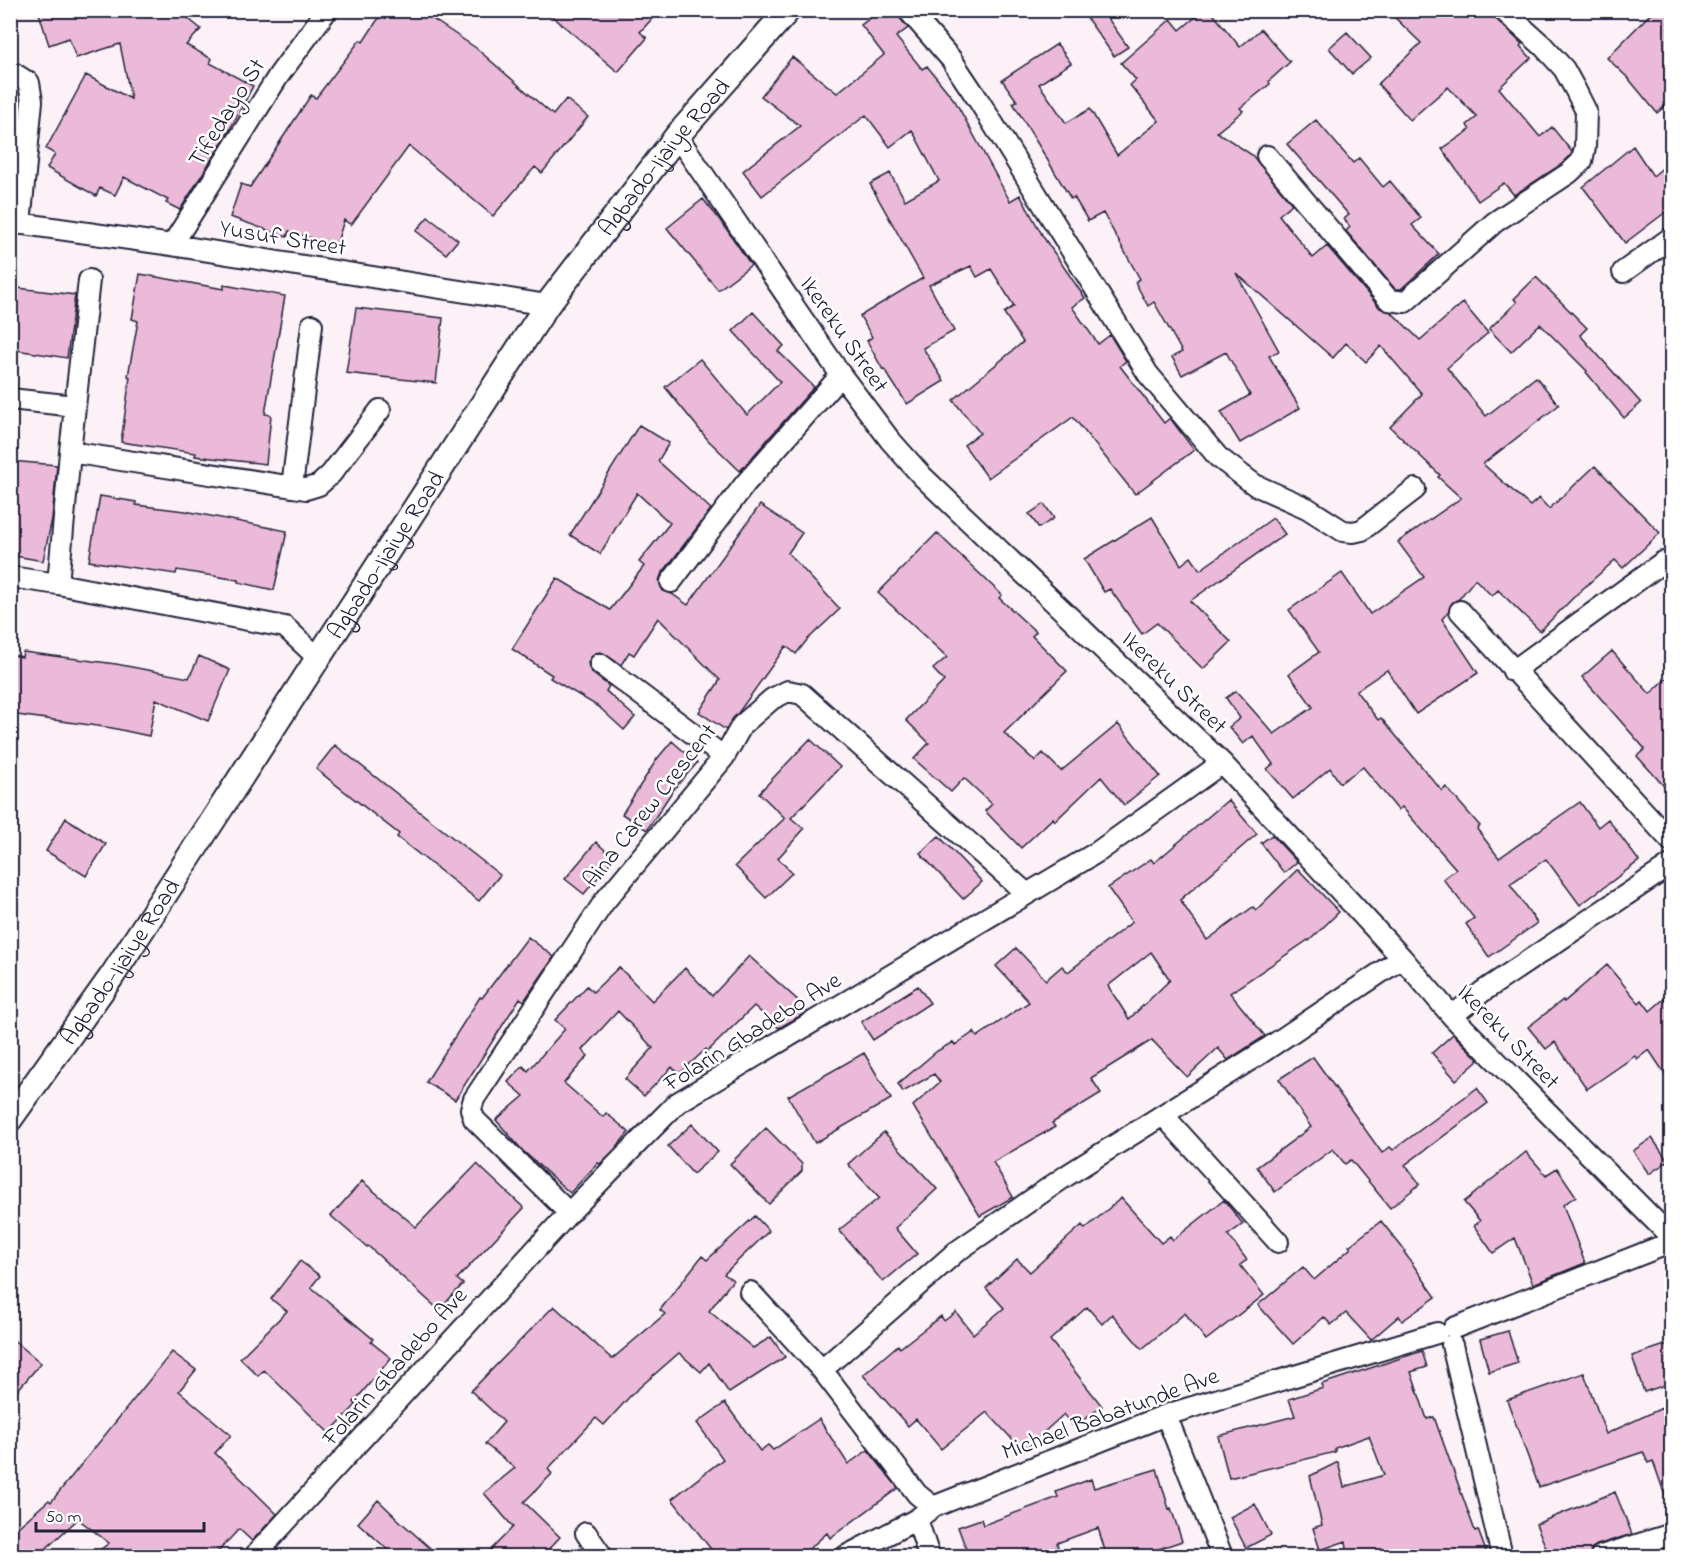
<svg xmlns="http://www.w3.org/2000/svg" width="1682" height="1567" font-family="'Indie Flower',sans-serif">
	<style>
		.building { fill: #ecbad9; stroke: #22223b; stroke-width: 1.5; fill-rule: evenodd }
		.lines { fill: none; stroke-linecap: round; stroke-linejoin: round }
		.minor-casing { stroke: #22223b; stroke-width: 24 }
		.tertiary-casing { stroke: #22223b; stroke-width: 28 }
		.minor { stroke: #fff; stroke-width: 20 }
		.tertiary { stroke: #fff; stroke-width: 24 }
		.labels { text-anchor: middle; stroke-width: 5; stroke-linejoin: round; paint-order: stroke }
		.street-label { font-size: 24px; fill: #22223b; stroke: #fff }
	</style>
	<rect width="100%" height="100%" fill="#fbf1f7"/>
	<filter id="ink" filterUnits="userSpaceOnUse"><feTurbulence type="fractalNoise" baseFrequency=".0167" numOctaves="2"/><feDisplacementMap in="SourceGraphic" scale="12" xChannelSelector="R" yChannelSelector="G"/><feConvolveMatrix kernelMatrix="1 2 1 2 8 2 1 2 1" color-interpolation-filters="sRGB"/></filter>
	<g filter="url(#ink)">
		<path class="building" d="M 38,10 L 178,10 L 201,29 L 186,45 L 212,59 L 210,63 L 253,86 L 228,133 L 180,210 L 166,203 L 168,200 L 124,177 L 115,195 L 100,188 L 96,196 L 47,168 L 55,154 L 46,149 L 86,75 L 131,99 L 120,44 L 76,58 L 69,38 L 49,45 Z
			M 384,10 L 419,10 L 476,48 L 553,115 L 566,99 L 588,117 L 542,173 L 535,167 L 493,216 L 409,146 L 351,225 L 344,220 L 336,246 L 289,231 L 287,237 L 230,217 L 241,184 L 250,187 L 311,95 L 316,98 L 360,40 L 363,42 Z
			M 545,10 L 660,10 L 640,32 L 647,38 L 618,72 Z
			M 881,10 L 896,10 L 899,17 L 908,28 L 896,37 L 922,69 L 927,66 L 955,101 L 1010,201 L 1020,195 L 1044,238 L 1085,298 L 1072,307 L 1098,344 L 1110,335 L 1126,361 L 1120,366 L 1164,423 L 1170,418 L 1194,450 L 1135,494 L 1073,417 L 988,478 L 964,445 L 980,433 L 953,400 L 1023,342 L 1004,313 L 1014,306 L 991,269 L 977,277 L 971,266 L 929,285 L 954,331 L 923,348 L 944,381 L 907,404 L 884,369 L 883,370 L 867,341 L 872,337 L 860,316 L 923,278 L 870,184 L 890,173 L 905,200 L 939,181 L 912,130 L 890,147 L 866,115 L 762,196 L 743,171 L 800,126 L 761,96 L 792,57 L 837,93 L 884,55 L 861,25 Z
			M 1081,10 L 1102,10 L 1128,47 L 1114,56 Z
			M 1204,10 L 1210,10 L 1240,47 L 1261,29 L 1290,62 L 1269,81 L 1270,84 L 1240,108 L 1243,111 L 1217,132 L 1252,155 L 1292,204 L 1279,215 L 1313,258 L 1327,246 L 1380,308 L 1391,312 L 1420,340 L 1463,303 L 1488,333 L 1447,368 L 1486,416 L 1536,377 L 1559,405 L 1483,464 L 1530,506 L 1539,498 L 1549,509 L 1595,466 L 1660,533 L 1623,568 L 1615,560 L 1578,593 L 1540,631 L 1498,590 L 1492,596 L 1475,579 L 1459,599 L 1452,603 L 1448,612 L 1442,619 L 1478,673 L 1416,714 L 1387,670 L 1356,691 L 1378,720 L 1381,718 L 1442,791 L 1446,787 L 1480,826 L 1477,829 L 1499,858 L 1580,802 L 1598,827 L 1608,819 L 1639,861 L 1580,905 L 1546,859 L 1510,884 L 1537,923 L 1489,957 L 1466,924 L 1474,918 L 1443,879 L 1456,869 L 1402,807 L 1398,810 L 1363,767 L 1340,783 L 1330,768 L 1293,799 L 1267,769 L 1273,764 L 1253,736 L 1243,744 L 1229,727 L 1240,718 L 1226,698 L 1236,691 L 1274,734 L 1313,707 L 1289,674 L 1319,652 L 1289,610 L 1342,573 L 1370,614 L 1424,577 L 1398,542 L 1461,498 L 1438,477 L 1440,475 L 1390,427 L 1422,394 L 1381,346 L 1366,362 L 1346,343 L 1333,358 L 1236,273 L 1279,351 L 1269,356 L 1300,408 L 1240,443 L 1221,412 L 1250,395 L 1226,352 L 1182,375 L 1172,357 L 1182,352 L 1154,302 L 1148,306 L 1135,282 L 1140,279 L 1103,213 L 1088,221 L 1074,197 L 1071,199 L 1013,103 L 1017,101 L 1002,80 L 1057,44 L 1071,63 L 1039,84 L 1066,123 L 1090,109 L 1117,155 L 1159,121 L 1130,85 L 1136,80 L 1121,63 L 1171,19 L 1180,30 Z
			M 1387,10 L 1491,10 L 1495,18 L 1522,44 L 1520,46 L 1531,58 L 1499,88 L 1540,137 L 1552,127 L 1572,152 L 1571,155 L 1562,164 L 1514,195 L 1504,183 L 1478,201 L 1442,149 L 1470,130 L 1467,125 L 1477,117 L 1448,87 L 1410,120 L 1378,84 L 1421,43 Z
			M 1654,10 L 1664,10 L 1671,17 L 1671,101 L 1657,113 L 1628,78 L 1607,58 Z
			M 1347,32 L 1371,58 L 1352,74 L 1329,48 Z
			M 1316,120 L 1353,163 L 1359,158 L 1383,187 L 1390,181 L 1421,218 L 1412,225 L 1439,254 L 1401,289 L 1395,289 L 1346,231 L 1350,227 L 1344,219 L 1349,215 L 1287,144 Z
			M 1633,146 L 1653,176 L 1671,161 L 1671,208 L 1625,243 L 1583,187 Z
			M 703,199 L 723,224 L 751,265 L 718,290 L 667,228 Z
			M 428,217 L 458,240 L 446,254 L 416,231 Z
			M 140,274 L 224,289 L 224,285 L 285,296 L 265,414 L 271,415 L 266,464 L 195,456 L 196,453 L 121,442 L 130,377 L 128,376 L 138,321 L 132,319 Z
			M 1536,277 L 1587,328 L 1580,335 L 1641,403 L 1624,418 L 1586,372 L 1587,371 L 1540,324 L 1511,352 L 1489,329 L 1517,302 L 1514,299 Z
			M 10,287 L 75,295 L 67,358 L 10,349 Z
			M 356,308 L 443,318 L 436,383 L 346,373 Z
			M 753,312 L 784,346 L 778,351 L 814,387 L 740,471 L 708,440 L 665,387 L 700,359 L 747,415 L 780,382 L 733,331 Z
			M 639,425 L 669,443 L 658,461 L 711,509 L 661,575 L 659,581 L 663,591 L 672,594 L 688,605 L 760,505 L 802,533 L 788,553 L 840,609 L 807,640 L 796,654 L 786,646 L 726,730 L 699,712 L 720,680 L 658,618 L 634,655 L 629,652 L 621,665 L 601,652 L 595,653 L 588,662 L 589,668 L 592,673 L 609,686 L 606,691 L 635,717 L 624,730 L 599,707 L 550,678 L 552,675 L 512,649 L 557,578 L 610,610 L 644,566 L 639,562 L 670,523 L 637,493 L 600,554 L 570,535 Z
			M 10,461 L 57,465 L 52,519 L 43,561 L 10,555 Z
			M 100,496 L 136,502 L 136,505 L 185,511 L 287,531 L 274,590 L 238,582 L 238,580 L 177,570 L 176,574 L 89,561 Z
			M 1044,504 L 1054,518 L 1039,528 L 1029,514 Z
			M 1152,517 L 1181,565 L 1191,557 L 1200,570 L 1273,518 L 1285,534 L 1190,601 L 1231,642 L 1203,669 L 1157,623 L 1142,634 L 1110,589 L 1104,592 L 1084,559 Z
			M 937,533 L 1002,595 L 999,598 L 1036,632 L 1032,636 L 1067,671 L 1004,733 L 1035,761 L 1043,753 L 1061,771 L 1118,724 L 1160,776 L 1124,805 L 1101,777 L 1055,821 L 1053,818 L 1021,848 L 985,811 L 992,804 L 964,778 L 951,792 L 914,759 L 929,743 L 906,720 L 944,681 L 933,669 L 947,657 L 878,593 Z
			M 1612,651 L 1650,694 L 1671,674 L 1671,794 L 1637,756 L 1645,749 L 1582,677 Z
			M 23,652 L 116,664 L 189,678 L 199,656 L 230,670 L 208,721 L 156,699 L 149,736 L 112,728 L 10,714 L 10,654 L 22,657 Z
			M 810,739 L 840,767 L 791,818 L 804,829 L 778,858 L 792,873 L 766,898 L 735,866 L 785,818 L 759,793 Z
			M 672,741 L 697,763 L 673,790 L 647,830 L 622,814 L 657,759 Z
			M 335,745 L 500,875 L 479,901 L 397,837 L 399,834 L 316,769 Z
			M 1228,800 L 1257,834 L 1180,900 L 1207,940 L 1253,907 L 1256,910 L 1298,869 L 1339,912 L 1309,941 L 1308,940 L 1230,993 L 1265,1036 L 1228,1060 L 1218,1048 L 1187,1077 L 1152,1040 L 1091,1078 L 1101,1093 L 1052,1123 L 1055,1127 L 993,1162 L 1013,1197 L 980,1216 L 913,1106 L 940,1082 L 934,1074 L 903,1092 L 898,1084 L 937,1051 L 953,1042 L 955,1045 L 974,1032 L 977,1037 L 1029,1002 L 996,966 L 1016,948 L 1046,980 L 1062,966 L 1068,972 L 1132,922 L 1108,888 L 1151,859 L 1154,863 ZM 1151,952 L 1170,980 L 1129,1019 L 1108,986 Z
			M 66,818 L 106,844 L 86,876 L 46,851 Z
			M 1272,835 L 1297,862 L 1284,873 L 1261,843 Z
			M 939,836 L 982,882 L 963,899 L 920,853 Z
			M 596,842 L 614,858 L 584,894 L 565,879 Z
			M 528,937 L 554,957 L 524,1001 L 520,998 L 455,1100 L 426,1082 L 480,997 L 482,998 Z
			M 749,956 L 803,1005 L 807,1012 L 779,1028 L 754,1006 L 708,1051 L 706,1049 L 679,1074 L 672,1067 L 644,1096 L 625,1079 L 653,1048 L 618,1011 L 582,1050 L 588,1056 L 564,1083 L 603,1117 L 606,1113 L 629,1132 L 615,1149 L 600,1164 L 598,1163 L 570,1193 L 523,1151 L 496,1120 L 524,1096 L 508,1082 L 523,1066 L 528,1071 L 565,1029 L 555,1020 L 587,986 L 593,992 L 619,967 L 652,1001 L 685,968 L 712,996 Z
			M 1607,965 L 1639,1003 L 1642,1000 L 1650,1011 L 1671,993 L 1671,1083 L 1649,1050 L 1637,1059 L 1635,1056 L 1587,1089 L 1555,1042 L 1546,1049 L 1528,1027 L 1563,1000 L 1564,1002 Z
			M 918,986 L 930,1003 L 873,1040 L 861,1022 Z
			M 1453,1034 L 1479,1060 L 1456,1080 L 1432,1053 Z
			M 864,1053 L 891,1099 L 815,1143 L 788,1096 Z
			M 1313,1057 L 1382,1153 L 1390,1147 L 1393,1150 L 1477,1088 L 1488,1103 L 1405,1165 L 1420,1184 L 1390,1208 L 1351,1160 L 1345,1164 L 1333,1149 L 1275,1192 L 1257,1167 L 1311,1127 L 1279,1079 Z
			M 692,1124 L 718,1152 L 693,1174 L 668,1146 Z
			M 766,1128 L 802,1164 L 802,1171 L 769,1204 L 730,1164 Z
			M 884,1132 L 937,1189 L 895,1228 L 917,1254 L 883,1282 L 839,1230 L 879,1198 L 848,1164 Z
			M 1652,1138 L 1668,1161 L 1649,1174 L 1633,1151 Z
			M 1526,1152 L 1546,1175 L 1557,1168 L 1576,1196 L 1563,1205 L 1585,1263 L 1533,1284 L 1515,1238 L 1493,1253 L 1474,1226 L 1480,1221 L 1464,1202 Z
			M 477,1164 L 524,1208 L 457,1279 L 463,1284 L 439,1310 L 368,1246 L 367,1247 L 331,1216 L 362,1181 L 416,1227 Z
			M 1121,1198 L 1161,1243 L 1170,1236 L 1173,1240 L 1224,1200 L 1243,1224 L 1228,1235 L 1247,1260 L 1240,1265 L 1264,1295 L 1206,1340 L 1185,1313 L 1142,1349 L 1112,1314 L 1102,1324 L 1087,1307 L 1050,1340 L 1102,1406 L 1074,1427 L 1064,1414 L 1023,1451 L 987,1412 L 941,1449 L 916,1419 L 908,1426 L 863,1375 L 898,1345 L 900,1348 L 941,1316 L 944,1321 L 956,1312 L 973,1334 L 1004,1308 L 986,1288 L 1017,1259 L 1030,1272 L 1082,1225 L 1085,1229 Z
			M 755,1216 L 769,1231 L 724,1274 L 733,1280 L 709,1311 L 753,1348 L 771,1337 L 785,1357 L 729,1393 L 709,1363 L 701,1372 L 679,1353 L 632,1394 L 604,1425 L 596,1418 L 548,1469 L 552,1474 L 524,1502 L 560,1537 L 541,1557 L 484,1557 L 513,1527 L 484,1493 L 515,1468 L 485,1444 L 504,1422 L 471,1391 L 554,1306 L 612,1359 L 665,1314 L 660,1310 L 702,1256 L 707,1260 Z
			M 1381,1221 L 1405,1251 L 1404,1252 L 1436,1297 L 1402,1321 L 1399,1316 L 1371,1340 L 1346,1313 L 1331,1325 L 1324,1317 L 1293,1344 L 1258,1305 L 1303,1267 L 1314,1280 L 1351,1248 L 1349,1246 Z
			M 300,1261 L 320,1276 L 311,1287 L 373,1339 L 371,1342 L 391,1358 L 354,1402 L 356,1405 L 329,1433 L 264,1370 L 258,1376 L 240,1358 L 287,1311 L 271,1299 Z
			M 1508,1331 L 1518,1363 L 1489,1372 L 1480,1339 Z
			M 10,1337 L 41,1363 L 10,1399 Z
			M 1671,1343 L 1671,1383 L 1644,1392 L 1632,1356 Z
			M 1422,1351 L 1427,1367 L 1411,1372 L 1427,1419 L 1434,1417 L 1475,1531 L 1478,1530 L 1488,1557 L 1348,1557 L 1346,1541 L 1320,1550 L 1313,1528 L 1322,1525 L 1310,1476 L 1338,1462 L 1344,1487 L 1384,1475 L 1369,1436 L 1335,1448 L 1335,1452 L 1229,1478 L 1218,1436 L 1295,1416 L 1289,1399 L 1323,1388 L 1322,1384 Z
			M 172,1352 L 196,1370 L 179,1391 L 231,1435 L 215,1453 L 277,1514 L 252,1541 L 239,1529 L 213,1557 L 91,1557 L 109,1543 L 78,1519 L 37,1557 L 10,1557 L 10,1534 L 49,1500 L 51,1502 Z
			M 1584,1373 L 1606,1434 L 1662,1408 L 1671,1428 L 1671,1507 L 1669,1507 L 1653,1461 L 1648,1463 L 1643,1452 L 1539,1487 L 1507,1400 Z
			M 725,1403 L 760,1451 L 768,1445 L 773,1450 L 819,1419 L 848,1464 L 868,1450 L 898,1488 L 830,1538 L 827,1533 L 800,1557 L 717,1557 L 672,1499 L 723,1459 L 697,1423 Z
			M 1157,1469 L 1169,1509 L 1171,1508 L 1182,1541 L 1135,1557 L 1107,1557 L 1098,1528 L 1057,1543 L 1058,1547 L 1032,1557 L 969,1557 L 958,1527 L 981,1519 L 983,1525 L 1058,1497 L 1056,1492 L 1091,1479 L 1094,1488 Z
			M 1615,1492 L 1632,1534 L 1597,1545 L 1592,1548 L 1589,1555 L 1584,1557 L 1550,1557 L 1536,1524 Z
			M 378,1500 L 402,1523 L 440,1557 L 396,1557 L 358,1523 Z
			M 1255,1504 L 1271,1535 L 1246,1548 L 1230,1517 Z"/>
		<g class="lines">
			<defs>
				<path id="minor" d="M 908,10 L 951,59 L 979,101 L 1148,374 L 1218,457 L 1255,485 L 1307,508 L 1343,531 L 1353,532 L 1362,530 L 1415,489
					M 10,71 L 29,83 L 32,101 L 20,224
					M 677,136 L 841,375 L 890,440 L 922,476 L 1222,763 L 1402,958 L 1452,1016 L 1672,1238
					M 1267,156 L 1389,300 L 1405,302 L 1495,222 L 1569,173 L 1582,161 L 1585,147 L 1586,111 L 1576,91 L 1564,69 L 1543,46 L 1503,10
					M 10,222 L 172,245 L 547,305
					M 172,245 L 279,75 L 327,10
					M 1623,272 L 1672,237
					M 10,399 L 75,406
					M 70,452 L 306,489 L 319,485 L 331,474 L 380,410
					M 292,487 L 312,325
					M 10,577 L 58,584 L 285,627 L 317,657
					M 671,582 L 745,484 L 841,375
					M 58,584 L 70,452 L 89,280
					M 1460,611 L 1672,842
					M 600,664 L 724,757
					M 1513,671 L 1663,562
					M 1452,1016 L 1482,992 L 1672,864
					M 1164,1116 L 1278,1242
					M 569,1213 L 474,1119 L 471,1109 L 474,1099 L 604,902 L 724,757 L 742,725 L 772,699 L 788,691 L 802,694 L 1027,894
					M 750,1292 L 822,1370 L 917,1494 L 933,1507
					M 1454,1328 L 1672,1242
					M 1452,1345 L 1502,1556
					M 822,1370 L 956,1252 L 1066,1176 L 1261,1053 L 1402,958
					M 1166,1415 L 1222,1556
					M 917,1519 L 929,1556
					M 586,1533 L 602,1556
					M 261,1556 L 257,1553 L 569,1213 L 677,1103 L 1099,851 L 1222,763
					M 846,1556 L 917,1519 L 933,1507 L 1166,1415 L 1437,1333
					M 1601,1556 L 1672,1534"/>
				<g id="tertiary">
					<path id="s1" d="M 10,1119 L 112,976 L 547,305 L 677,136 L 788,10"/>
				</g>
			</defs>
			<use href="#minor" class="minor-casing"/>
			<use href="#tertiary" class="tertiary-casing"/>
			<use href="#minor" class="minor"/>
			<use href="#tertiary" class="tertiary"/>
		</g>
	</g>
	<g class="labels">
		<g class="street-label">
			<text transform="translate(226 112) rotate(-58)" y="8">Tifedayo St</text>
			<text dy="8" stroke="none"><textPath href="#s1" startOffset="1164">Agbado-Ijaiye Road</textPath></text>
			<text transform="translate(283 237) rotate(9)" y="8">Yusuf Street</text>
			<text transform="translate(845 334) rotate(55)" y="8">Ikereku Street</text>
			<text dy="8" stroke="none"><textPath href="#s1" startOffset="678">Agbado-Ijaiye Road</textPath></text>
			<text transform="translate(1175 682) rotate(44)" y="8">Ikereku Street</text>
			<text transform="translate(649 805) rotate(-52)" y="8">Aina Carew Crescent</text>
			<text dy="8" stroke="none"><textPath href="#s1" startOffset="192">Agbado-Ijaiye Road</textPath></text>
			<text transform="translate(752 1031) rotate(-32)" y="8">Folarin Gbadebo Ave</text>
			<text transform="translate(1509 1036) rotate(46)" y="8">Ikereku Street</text>
			<text transform="translate(394 1366) rotate(-48)" y="8">Folarin Gbadebo Ave</text>
			<text transform="translate(1110 1413) rotate(-20)" y="8">Michael Babatunde Ave</text>
		</g>
	</g>
	<rect width="1682" height="1567" fill="none" stroke="#fff" stroke-width="36"/>
	<rect x="18" y="18" width="1646" height="1531" fill="none" stroke="#22223b" stroke-width="2" filter="url(#ink)"/>
	<path d="M36 1522v9h168v-9" fill="none" stroke="#22223b" stroke-width="3"/>
	<text x="45" y="1522" font-size="18" fill="#22223b" stroke="#ffffff" stroke-width="4.5" paint-order="stroke">50 m</text>
</svg>
